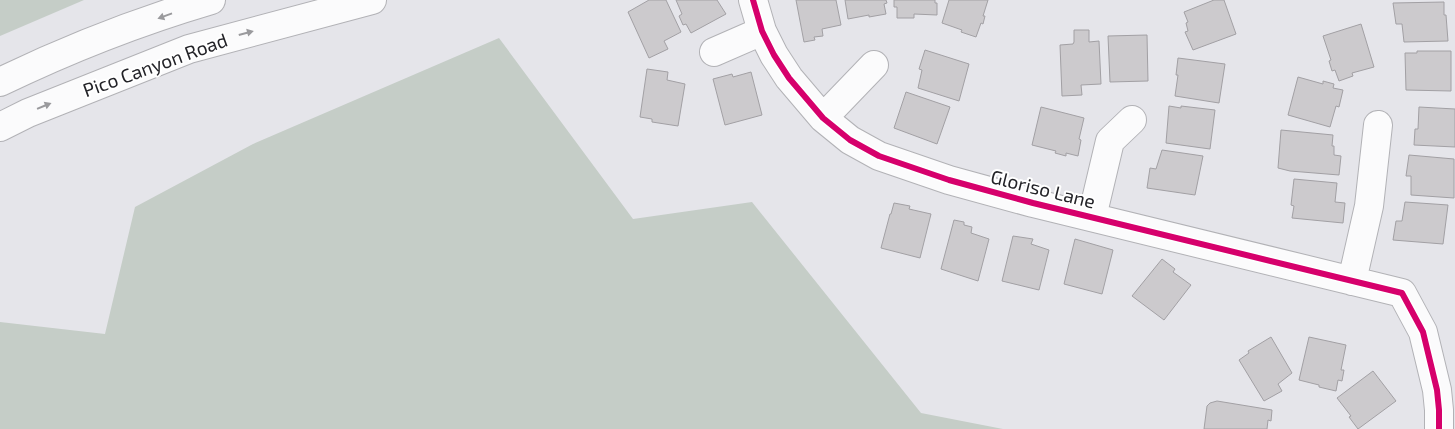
<svg xmlns="http://www.w3.org/2000/svg" width="1455" height="429" font-family="'Exo 2',sans-serif">
	<style>
		.green { fill: #c5cdc7 }
		.building { fill: #cccacd; stroke: #a2a0a4 }
		.lines { fill: none; stroke-linecap: round; stroke-linejoin: round }
		.minor-casing { stroke: #b2b2b6; stroke-width: 30 }
		.major-casing { stroke: #b2b2b6; stroke-width: 30 }
		.minor { stroke: #fbfbfc; stroke-width: 28 }
		.major { stroke: #fbfbfc; stroke-width: 28 }
		.cycleway-casing { stroke: #fff; stroke-width: 9 }
		.cycleway { stroke: #d6006c; stroke-width: 6 }
		.oneway { fill: #9a9a9d }
		.labels { text-anchor: middle; stroke-width: 4; stroke-linejoin: round; paint-order: stroke }
		.street-label { font-size: 19px; fill: #232328; stroke: #fff }
	</style>
	<rect width="100%" height="100%" fill="#e5e5ea"/>
	<path class="green" d="M 0,0 L 84,0 L 0,36 Z
		M 499,38 L 633,219 L 752,202 L 921,413 L 1003,429 L 0,429 L 0,322 L 105,334 L 135,207 L 253,144 Z"/>
	<path class="building" d="M 649,0 L 666,0 L 681,32 L 664,41 L 668,49 L 649,58 L 628,12 Z
		M 676,0 L 717,0 L 726,14 L 691,33 L 686,24 L 683,25 L 679,16 L 682,14 Z
		M 796,0 L 836,0 L 841,25 L 822,29 L 823,36 L 814,37 L 815,40 L 804,42 Z
		M 845,0 L 886,0 L 887,3 L 884,4 L 886,14 L 869,17 L 869,15 L 848,19 Z
		M 894,0 L 935,0 L 935,3 L 937,3 L 937,15 L 914,14 L 914,18 L 897,18 L 897,7 L 894,7 Z
		M 949,0 L 988,0 L 983,16 L 985,16 L 983,24 L 981,23 L 976,37 L 961,32 L 962,30 L 942,23 Z
		M 1214,0 L 1224,0 L 1236,34 L 1193,50 L 1185,32 L 1188,31 L 1186,23 L 1188,22 L 1184,12 Z
		M 1444,2 L 1444,15 L 1446,15 L 1448,41 L 1404,42 L 1402,24 L 1396,24 L 1393,3 Z
		M 1361,24 L 1374,67 L 1352,73 L 1353,76 L 1339,81 L 1335,70 L 1332,71 L 1329,61 L 1331,60 L 1323,36 Z
		M 1074,30 L 1089,30 L 1089,42 L 1099,41 L 1101,84 L 1081,85 L 1082,95 L 1062,96 L 1060,45 L 1073,44 L 1074,42 Z
		M 1147,35 L 1148,81 L 1110,82 L 1108,36 Z
		M 925,50 L 969,64 L 959,101 L 918,88 L 922,70 L 919,69 Z
		M 1417,51 L 1451,51 L 1451,91 L 1406,90 L 1405,53 L 1417,53 Z
		M 1178,58 L 1225,64 L 1219,103 L 1175,96 L 1178,75 L 1176,75 Z
		M 647,69 L 668,72 L 667,80 L 685,84 L 678,126 L 652,122 L 652,119 L 640,117 Z
		M 751,72 L 762,115 L 725,125 L 713,79 L 732,74 L 733,77 Z
		M 1298,77 L 1323,84 L 1323,81 L 1334,84 L 1333,88 L 1343,90 L 1339,107 L 1336,106 L 1330,127 L 1288,115 Z
		M 906,92 L 950,107 L 937,144 L 894,128 Z
		M 1169,106 L 1181,108 L 1181,106 L 1215,110 L 1210,149 L 1166,143 Z
		M 1041,107 L 1084,118 L 1079,139 L 1081,140 L 1078,156 L 1066,153 L 1066,156 L 1055,153 L 1056,151 L 1032,145 Z
		M 1419,107 L 1455,109 L 1455,147 L 1414,145 L 1415,129 L 1418,129 Z
		M 1281,130 L 1333,135 L 1332,146 L 1334,146 L 1334,155 L 1341,156 L 1339,175 L 1290,171 L 1278,168 Z
		M 1162,150 L 1203,156 L 1195,195 L 1147,188 L 1150,168 L 1156,169 Z
		M 1409,155 L 1454,159 L 1454,198 L 1411,195 L 1411,176 L 1406,176 Z
		M 1294,179 L 1337,183 L 1335,202 L 1345,203 L 1343,223 L 1292,218 L 1294,206 L 1291,205 Z
		M 1405,202 L 1448,205 L 1443,244 L 1393,240 L 1396,221 L 1402,221 Z
		M 894,203 L 910,206 L 909,209 L 931,214 L 920,258 L 881,248 L 890,214 L 891,214 Z
		M 954,220 L 964,222 L 964,225 L 972,227 L 971,233 L 989,239 L 978,281 L 941,269 Z
		M 1013,236 L 1033,239 L 1031,244 L 1049,250 L 1039,290 L 1002,281 Z
		M 1075,239 L 1113,250 L 1102,294 L 1064,284 Z
		M 1162,259 L 1175,269 L 1173,272 L 1191,285 L 1164,320 L 1132,296 Z
		M 1271,337 L 1292,373 L 1278,384 L 1282,391 L 1264,401 L 1239,360 L 1249,353 L 1248,351 Z
		M 1309,337 L 1346,345 L 1341,370 L 1344,370 L 1342,381 L 1338,380 L 1336,391 L 1319,387 L 1319,385 L 1299,380 Z
		M 1373,371 L 1396,401 L 1358,429 L 1349,417 L 1351,416 L 1337,398 Z
		M 1217,401 L 1272,410 L 1271,421 L 1268,420 L 1267,429 L 1204,429 L 1207,406 L 1210,403 Z"/>
	<g class="lines">
		<defs>
			<path id="minor" d="M 753,0 L 762,31 L 774,55 L 789,78 L 823,118 L 850,140 L 879,156 L 949,180 L 1033,203 L 1402,293 L 1423,332 L 1437,390 L 1439,410 L 1439,429
				M 714,52 L 762,31
				M 823,118 L 874,65
				M 1092,217 L 1110,141 L 1132,120
				M 1352,281 L 1369,206 L 1378,125"/>
			<path id="major" d="M 0,82 C 68,49 140,21 211,0
				M 0,127 L 28,113 L 189,49 L 372,0"/>
		</defs>
		<use href="#minor" class="minor-casing"/>
		<use href="#major" class="major-casing"/>
		<use href="#minor" class="minor"/>
		<use href="#major" class="major"/>
		<defs>
			<path id="cycleway" d="M 753,0 L 762,31 L 774,55 L 789,78 L 823,118 L 850,140 L 879,156 L 949,180 L 1033,203 L 1402,293 L 1423,332 L 1437,390 L 1439,410 L 1439,429"/>
		</defs>
		<use href="#cycleway" class="cycleway-casing"/>
		<use href="#cycleway" class="cycleway"/>
	</g>
	<defs><path id="oneway-solid" d="M-6-.8H1V-3.2L6.5 0L1 3.2V.8H-6Z" transform="scale(1.25)"/></defs>
	<g class="oneway">
		<use href="#oneway-solid" transform="translate(165 16) rotate(160)"/>
		<use href="#oneway-solid" transform="translate(246 33) rotate(-15)"/>
		<use href="#oneway-solid" transform="translate(44 106) rotate(-22)"/>
	</g>
	<g class="labels">
		<g class="street-label">
			<text transform="translate(155 65) rotate(-20)" y="7">Pico Canyon Road</text>
			<text transform="translate(1043 189) rotate(14)" y="7">Gloriso Lane</text>
		</g>
	</g>
</svg>
